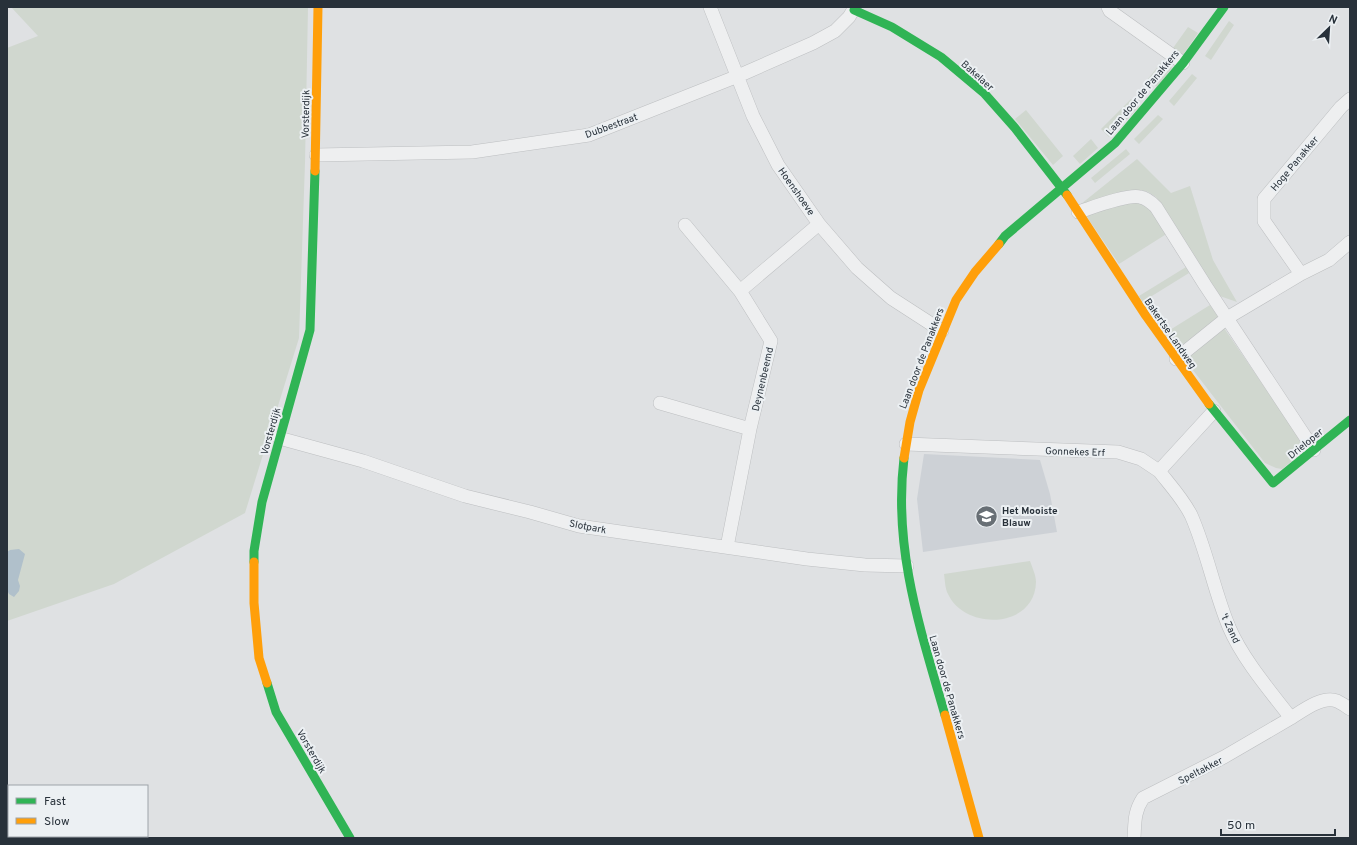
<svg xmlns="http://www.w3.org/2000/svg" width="1357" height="845" font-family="Overpass,sans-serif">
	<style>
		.built { fill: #cdd1d6 }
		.green { fill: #d0d7cf }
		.water { fill: #b0c0cb }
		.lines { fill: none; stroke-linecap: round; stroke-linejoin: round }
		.street-casing { stroke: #bdbfc1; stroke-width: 14 }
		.street { stroke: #eeeff0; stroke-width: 13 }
		.fast { stroke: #30b455; stroke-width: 9 }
		.slow { stroke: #ff9f0a; stroke-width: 9 }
		.labels { text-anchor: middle; stroke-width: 4; stroke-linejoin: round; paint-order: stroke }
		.street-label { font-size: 10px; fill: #28313a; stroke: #ecf0f3 }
		.poi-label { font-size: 10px; font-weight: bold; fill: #28313a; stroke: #ecf0f3; text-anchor: start }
	</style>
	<rect width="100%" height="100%" fill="#dfe1e3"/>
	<path class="built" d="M 924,454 L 1040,460 L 1050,494 L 1057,532 L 923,552 L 917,499 Z"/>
	<path class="green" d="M 11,7 L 308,7 L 305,163 L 299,338 L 245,513 L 114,584 L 7,621 L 7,48 L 38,36 Z
		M 1229,21 L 1234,25 L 1211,60 L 1205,56 Z
		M 1188,27 L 1198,33 L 1183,55 L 1173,48 Z
		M 1163,60 L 1172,68 L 1157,87 L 1148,79 Z
		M 1192,74 L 1197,78 L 1174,106 L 1169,101 Z
		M 1131,99 L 1139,107 L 1109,137 L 1101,129 Z
		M 1026,110 L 1063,156 L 1053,165 L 1015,119 Z
		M 1158,115 L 1163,119 L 1139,144 L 1134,139 Z
		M 1091,139 L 1098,148 L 1080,164 L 1073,156 Z
		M 1126,149 L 1130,154 L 1095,183 L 1091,178 Z
		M 1137,159 L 1171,193 L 1190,186 L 1213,260 L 1237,302 L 1214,294 L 1156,197 L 1148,192 L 1140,190 L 1081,204 Z
		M 1129,201 L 1148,204 L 1168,233 L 1119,264 L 1085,214 Z
		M 1186,267 L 1189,273 L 1147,299 L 1151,305 L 1146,308 L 1139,296 Z
		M 1210,305 L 1219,318 L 1186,344 C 1175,344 1171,340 1165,333 Z
		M 1224,328 L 1307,449 L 1282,469 L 1276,468 L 1265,463 L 1189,365 L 1189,357 L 1193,349 Z
		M 1030,561 C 1032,567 1036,575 1036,582 C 1035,629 965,631 948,594 C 945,589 945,580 944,574 Z
		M 7,816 L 9,819 L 9,836 L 19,836 L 20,838 L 7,838 Z"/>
	<path class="water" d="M 19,549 L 25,554 L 18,580 L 20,586 L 19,591 L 14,597 L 9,594 L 7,590 L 7,552 L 10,550 Z"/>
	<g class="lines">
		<defs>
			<path id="street" d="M 710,7 L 753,116 L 778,165 L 819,224 L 857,268 L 891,298 L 942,331
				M 1108,7 L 1110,11 L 1183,63
				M 316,155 L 472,152 L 589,135 L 738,76 L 813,43 L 835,31 L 849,17 L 855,7
				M 1078,212 C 1091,208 1127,194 1140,197 C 1146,198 1151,202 1156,207 L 1205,285 L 1314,450
				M 685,225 L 740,291 L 771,341 L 750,429 L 727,547
				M 1301,274 L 1329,260 L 1350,242
				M 740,291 L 819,224
				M 1176,359 L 1227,318 L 1301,274 L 1264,221 L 1264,199 L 1341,107 L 1350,99
				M 660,403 L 750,429
				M 279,438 L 363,461 L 465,496 L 530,512 L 579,526 L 807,559 L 865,565 L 907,566
				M 906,444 L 1118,452 L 1141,459 L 1159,471 L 1214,411
				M 1159,471 C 1170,485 1183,499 1191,515 C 1207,551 1214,591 1229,627 C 1242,658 1270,691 1291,718 C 1302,711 1323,695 1337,701 C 1341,703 1346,706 1350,709
				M 1134,838 C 1135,822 1134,812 1143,798 L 1224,757 L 1291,718"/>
		</defs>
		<use href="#street" class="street-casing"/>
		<use href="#street" class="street"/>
		<path class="fast" d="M 854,10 L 892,27 L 941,57 L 984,93 L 1015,128 L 1067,195
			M 999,244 L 1005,236 L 1115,143 L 1183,63 L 1224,7
			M 1209,404 L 1273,483 L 1350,420
			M 904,458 C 893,549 920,628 945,715
			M 254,562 L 254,551 L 262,502 L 310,330 L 315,171
			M 267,683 L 276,712 L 350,838"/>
		<path class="slow" d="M 315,171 L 318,7
			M 1067,195 L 1146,316 L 1209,404
			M 904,458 L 910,422 L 919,390 L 956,300 L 975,272 L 999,244
			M 254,562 L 254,603 L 259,658 L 267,683
			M 945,715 L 979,838"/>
	</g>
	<defs>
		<symbol id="school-disc" viewBox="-11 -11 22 22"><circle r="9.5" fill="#686f75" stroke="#ecf0f3"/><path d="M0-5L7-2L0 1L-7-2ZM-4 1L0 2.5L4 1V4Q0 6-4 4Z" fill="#fff"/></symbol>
	</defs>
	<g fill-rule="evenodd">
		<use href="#school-disc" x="974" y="504" width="25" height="25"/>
	</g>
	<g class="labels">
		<g class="street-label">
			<text transform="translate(978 75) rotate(42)" y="4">Bakelaer</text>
			<text transform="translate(1142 92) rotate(-50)" y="4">Laan door de Panakkers</text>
			<text transform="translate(305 114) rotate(-89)" y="4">Vorsterdijk</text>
			<text transform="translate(611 125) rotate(-20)" y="4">Dubbestraat</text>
			<text transform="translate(1294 163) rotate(-50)" y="4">Hoge Panakker</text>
			<text transform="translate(797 191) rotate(55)" y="4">Hoenshoeve</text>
			<text transform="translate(1171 333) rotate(55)" y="4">Bakertse Landweg</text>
			<text transform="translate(921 358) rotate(-69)" y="4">Laan door de Panakkers</text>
			<text transform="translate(762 379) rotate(-77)" y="4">Deynenbeemd</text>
			<text transform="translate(270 431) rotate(-74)" y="4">Vorsterdijk</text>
			<text transform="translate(1305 443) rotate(-39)" y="4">Drieloper</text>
			<text transform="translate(1075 451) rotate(2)" y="4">Gonnekes Erf</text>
			<text transform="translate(588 526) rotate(11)" y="4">Slotpark</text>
			<text transform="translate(1231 628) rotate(65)" y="4">'t Zand</text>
			<text transform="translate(948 687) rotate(74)" y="4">Laan door de Panakkers</text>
			<text transform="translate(312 751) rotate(60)" y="4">Vorsterdijk</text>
			<text transform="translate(1200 770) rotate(-27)" y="4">Speltakker</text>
		</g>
		<g class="poi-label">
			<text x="1002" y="514">Het Mooiste<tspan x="1002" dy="12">Blauw</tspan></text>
		</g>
	</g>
	<rect width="1357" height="845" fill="none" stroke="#28313a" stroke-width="16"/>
	<rect x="8" y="785" width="140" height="52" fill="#ecf0f3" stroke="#9ea4a9"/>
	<rect x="16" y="798" width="20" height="6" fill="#30b455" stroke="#9ea4a9"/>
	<text x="44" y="805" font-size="12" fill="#28313a">Fast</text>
	<rect x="16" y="818" width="20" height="6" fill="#ff9f0a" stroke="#9ea4a9"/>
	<text x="44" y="825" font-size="12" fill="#28313a">Slow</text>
	<g transform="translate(1329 28) rotate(25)" stroke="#ecf0f3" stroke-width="3" paint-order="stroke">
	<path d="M0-3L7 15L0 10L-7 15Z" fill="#28313a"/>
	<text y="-6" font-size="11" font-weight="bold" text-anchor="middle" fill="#28313a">N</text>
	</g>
	<path d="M1221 829v6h114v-6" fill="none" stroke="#28313a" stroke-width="2"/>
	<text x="1227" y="829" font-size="12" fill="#28313a" stroke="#ecf0f3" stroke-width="3" paint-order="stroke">50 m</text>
</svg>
